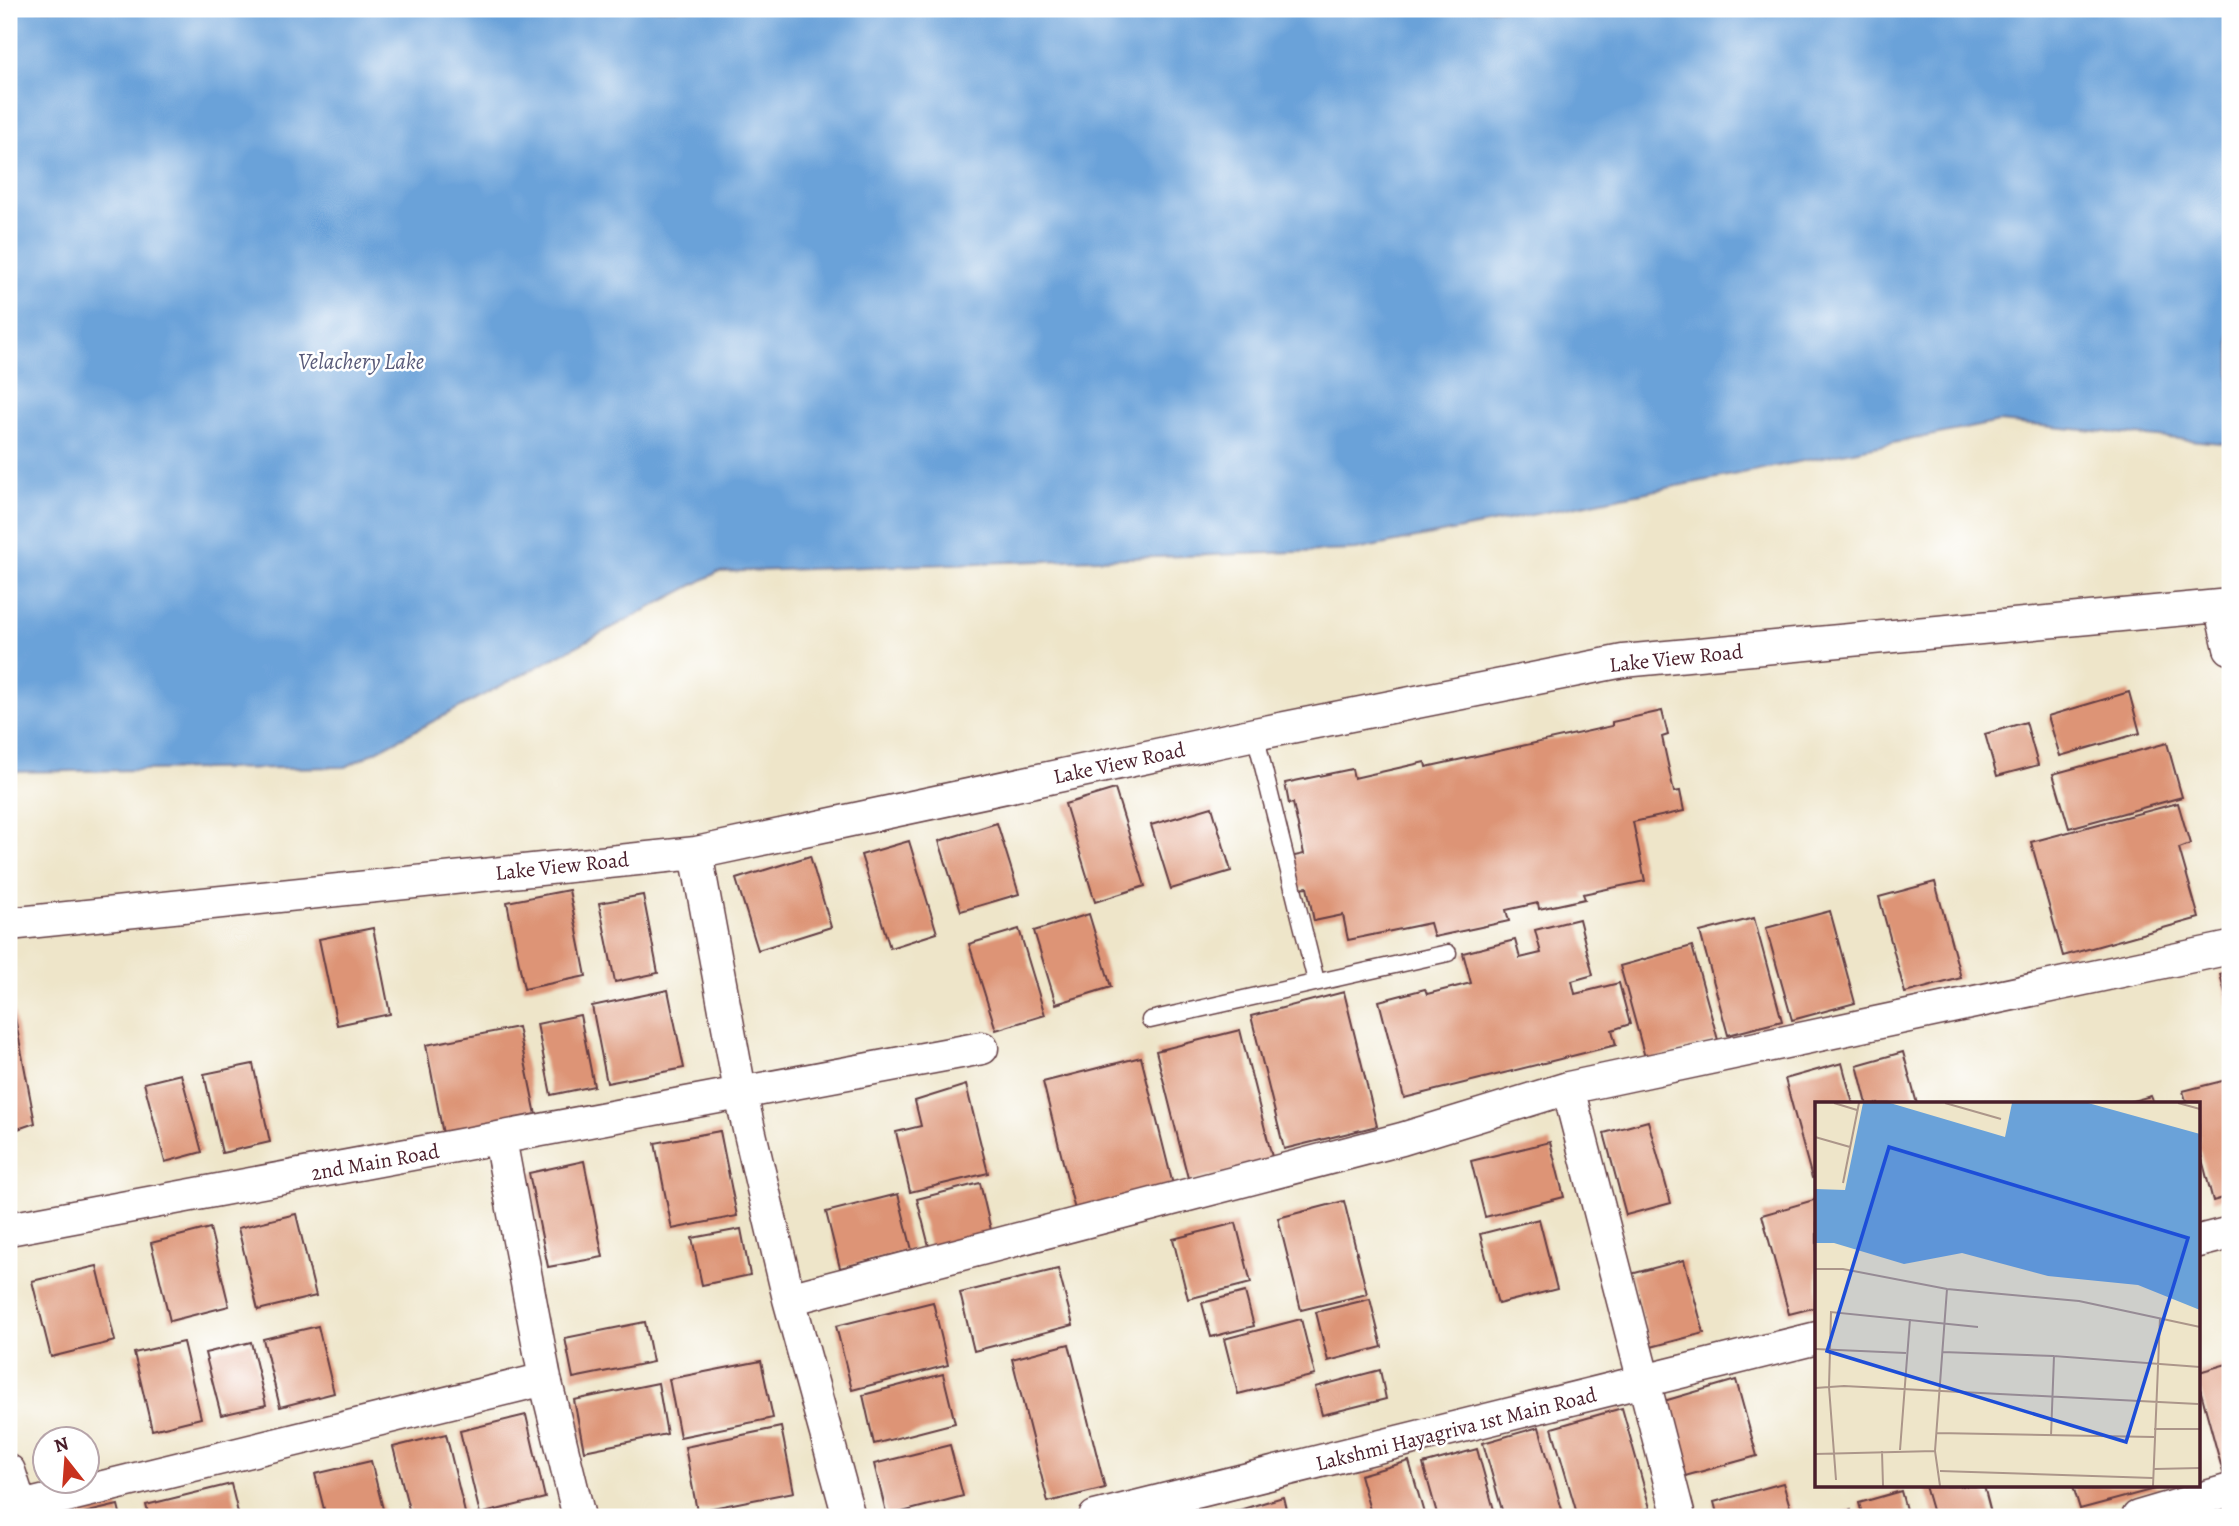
<svg xmlns="http://www.w3.org/2000/svg" width="2239" height="1526" font-family="Alegreya,serif">
	<style>
		.water { fill: #6aa2d9; stroke: #5a6082; stroke-width: 2 }
		.building { fill: #dd9476 }
		.lines { fill: none; stroke-linecap: round; stroke-linejoin: round }
		.lane-casing { stroke: #633d43; stroke-width: 19 }
		.street-casing { stroke: #633d43; stroke-width: 35 }
		.lane { stroke: #fff; stroke-width: 16 }
		.street { stroke: #fff; stroke-width: 32 }
		.labels { text-anchor: middle; stroke-width: 5; stroke-linejoin: round; paint-order: stroke }
		.street-label { font-size: 21px; fill: #4a1f2b; stroke: #fff }
		.water-label { font-size: 23px; font-style: italic; fill: #585a79; stroke: #fff }
		.inset-road { fill: none; stroke: #ac968a; stroke-width: 2 }
		.view { fill: #1d4ed8; fill-opacity: 0.15; stroke: #1d4ed8; stroke-width: 3.5 }
		.inset-edge { fill: none; stroke: #4a1f2b; stroke-width: 3.5 }
	</style>
	<rect width="100%" height="100%" fill="#fff"/>
	<filter id="ink" filterUnits="userSpaceOnUse"><feTurbulence type="fractalNoise" baseFrequency=".0143" numOctaves="2"/><feDisplacementMap in="SourceGraphic" scale="14" xChannelSelector="R" yChannelSelector="G"/><feConvolveMatrix kernelMatrix="1 2 1 2 8 2 1 2 1" color-interpolation-filters="sRGB"/></filter>
	<filter id="wash" filterUnits="userSpaceOnUse"><feTurbulence type="fractalNoise" baseFrequency=".00686" numOctaves="4" result="noise"/><feDisplacementMap in="SourceGraphic" scale="28" xChannelSelector="R" yChannelSelector="G"/><feGaussianBlur stdDeviation="1.57" result="paint"/><feColorMatrix in="noise" values="0 0 0 0 0 0 0 0 0 0 0 0 0 0 0 0 0 1.4 0 .05"/><feComposite in="paint" operator="in"/></filter>
	<g filter="url(#wash)">
		<rect width="100%" height="100%" fill="#eee5c9"/>
		<path class="water" d="M 9,9 L 2230,9 L 2230,444 L 1999,422 L 1356,550 L 718,572 L 346,767 L 9,772 Z"/>
		<g id="blocks">
			<path class="building" d="M 2129,692 L 2140,733 L 2060,756 L 2048,716 Z
				M 1662,711 L 1668,735 L 1662,737 L 1674,792 L 1680,791 L 1684,811 L 1633,822 L 1645,881 L 1583,894 L 1585,899 L 1539,909 L 1538,903 L 1506,910 L 1509,921 L 1434,937 L 1430,923 L 1348,940 L 1343,915 L 1314,921 L 1307,887 L 1297,888 L 1290,857 L 1304,854 L 1293,803 L 1289,804 L 1285,783 L 1352,769 L 1354,778 L 1425,762 L 1426,767 L 1612,726 L 1612,722 Z
				M 2026,722 L 2038,765 L 1997,776 L 1985,734 Z
				M 2167,743 L 2182,797 L 2069,828 L 2053,774 Z
				M 1115,789 L 1145,886 L 1095,902 L 1065,804 Z
				M 2178,803 L 2190,844 L 2179,848 L 2199,918 L 2063,956 L 2031,842 Z
				M 1212,807 L 1231,871 L 1171,889 L 1151,825 Z
				M 997,823 L 1019,894 L 961,911 L 939,841 Z
				M 909,841 L 937,933 L 890,948 L 861,855 Z
				M 810,856 L 831,927 L 758,950 L 736,879 Z
				M 1935,882 L 1961,978 L 1905,993 L 1879,897 Z
				M 569,890 L 586,976 L 524,989 L 507,902 Z
				M 643,895 L 658,973 L 615,982 L 599,903 Z
				M 1830,911 L 1855,1003 L 1792,1020 L 1766,928 Z
				M 1089,914 L 1111,987 L 1056,1004 L 1034,931 Z
				M 1754,918 L 1782,1021 L 1728,1035 L 1700,932 Z
				M 1579,919 L 1593,975 L 1572,981 L 1575,994 L 1619,983 L 1630,1024 L 1612,1030 L 1616,1045 L 1404,1098 L 1379,1001 L 1425,989 L 1427,994 L 1471,983 L 1463,953 L 1515,940 L 1520,958 L 1541,953 L 1535,930 Z
				M 373,928 L 390,1014 L 337,1025 L 319,939 Z
				M 1019,929 L 1045,1015 L 996,1030 L 969,944 Z
				M 1692,946 L 1718,1040 L 1646,1061 L 1620,966 Z
				M 2230,971 L 2230,1008 L 2229,1008 L 2220,974 Z
				M 9,986 L 35,1123 L 9,1132 Z
				M 668,990 L 684,1068 L 607,1083 L 592,1006 Z
				M 1344,992 L 1377,1126 L 1284,1149 L 1251,1016 Z
				M 580,1015 L 594,1086 L 551,1095 L 537,1024 Z
				M 518,1027 L 536,1115 L 443,1134 L 426,1045 Z
				M 1240,1030 L 1273,1161 L 1189,1182 L 1156,1051 Z
				M 1903,1052 L 1917,1104 L 1867,1104 L 1857,1065 Z
				M 1141,1057 L 1173,1185 L 1075,1210 L 1043,1082 Z
				M 1842,1063 L 1853,1104 L 1817,1104 L 1817,1176 L 1812,1178 L 1785,1079 Z
				M 253,1064 L 270,1142 L 222,1153 L 204,1074 Z
				M 181,1074 L 202,1152 L 165,1162 L 144,1083 Z
				M 2230,1079 L 2230,1196 L 2213,1201 L 2199,1148 L 2199,1104 L 2187,1104 L 2183,1091 Z
				M 966,1085 L 988,1173 L 910,1192 L 896,1132 L 921,1126 L 915,1101 Z
				M 2151,1096 L 2154,1104 L 2125,1104 L 2125,1103 Z
				M 1648,1121 L 1671,1203 L 1626,1215 L 1604,1133 Z
				M 720,1131 L 737,1216 L 672,1229 L 655,1143 Z
				M 1550,1142 L 1564,1197 L 1485,1217 L 1471,1161 Z
				M 584,1161 L 603,1257 L 548,1267 L 529,1173 Z
				M 980,1183 L 994,1243 L 932,1258 L 917,1199 Z
				M 898,1194 L 912,1250 L 840,1268 L 826,1212 Z
				M 1817,1199 L 1817,1307 L 1789,1314 L 1762,1215 Z
				M 1344,1201 L 1367,1294 L 1301,1310 L 1278,1218 Z
				M 296,1214 L 316,1296 L 258,1310 L 238,1228 Z
				M 1539,1219 L 1557,1289 L 1498,1304 L 1480,1234 Z
				M 1236,1223 L 1251,1283 L 1188,1299 L 1173,1239 Z
				M 210,1228 L 229,1306 L 170,1321 L 151,1243 Z
				M 741,1229 L 750,1275 L 702,1285 L 692,1238 Z
				M 1684,1260 L 1704,1333 L 1651,1347 L 1631,1274 Z
				M 97,1266 L 115,1341 L 51,1357 L 32,1281 Z
				M 1058,1269 L 1073,1325 L 974,1351 L 960,1293 Z
				M 1245,1292 L 1254,1326 L 1211,1337 L 1202,1303 Z
				M 1370,1299 L 1382,1347 L 1328,1361 L 1316,1312 Z
				M 933,1302 L 948,1365 L 852,1390 L 836,1326 Z
				M 1301,1319 L 1315,1375 L 1238,1394 L 1224,1339 Z
				M 645,1322 L 653,1362 L 573,1378 L 565,1338 Z
				M 318,1326 L 334,1393 L 280,1407 L 263,1339 Z
				M 183,1342 L 201,1418 L 152,1430 L 134,1353 Z
				M 251,1342 L 266,1405 L 221,1415 L 205,1353 Z
				M 1069,1344 L 1105,1488 L 1048,1502 L 1012,1359 Z
				M 761,1361 L 773,1418 L 680,1437 L 669,1379 Z
				M 2230,1363 L 2230,1474 L 2224,1476 L 2199,1385 L 2199,1372 Z
				M 1380,1370 L 1386,1399 L 1322,1415 L 1315,1387 Z
				M 943,1374 L 955,1423 L 874,1444 L 863,1395 Z
				M 1736,1380 L 1757,1456 L 1685,1476 L 1664,1401 Z
				M 658,1383 L 667,1434 L 584,1451 L 574,1400 Z
				M 1622,1408 L 1650,1508 L 1618,1517 L 1578,1517 L 1552,1428 Z
				M 526,1415 L 545,1498 L 480,1514 L 460,1431 Z
				M 781,1427 L 794,1492 L 697,1511 L 685,1447 Z
				M 1539,1427 L 1564,1517 L 1504,1517 L 1483,1443 Z
				M 446,1434 L 466,1517 L 411,1517 L 393,1447 Z
				M 950,1445 L 963,1496 L 887,1516 L 874,1464 Z
				M 1477,1449 L 1496,1517 L 1438,1517 L 1423,1464 Z
				M 371,1461 L 385,1517 L 326,1517 L 315,1474 Z
				M 1409,1461 L 1425,1517 L 1372,1517 L 1360,1475 Z
				M 1783,1483 L 1793,1517 L 1718,1517 L 1714,1502 Z
				M 231,1484 L 239,1517 L 149,1517 L 146,1505 Z
				M 1925,1486 L 1984,1486 L 1992,1517 L 1934,1517 Z
				M 2073,1486 L 2162,1486 L 2162,1487 L 2080,1509 Z
				M 1901,1491 L 1908,1517 L 1863,1517 L 1859,1503 Z
				M 1283,1497 L 1288,1517 L 1216,1517 Z
				M 118,1505 L 121,1517 L 71,1517 L 71,1516 Z
				M 1851,1510 L 1853,1517 L 1827,1517 Z"/>
		</g>
	</g>
	<g filter="url(#ink)">
		<use href="#blocks" fill-opacity="0" stroke="#633d43" stroke-width="2"/>
		<g class="lines">
			<defs>
				<path id="lane" d="M 1255,734 L 1316,981
					M 1150,1020 L 1448,953"/>
				<path id="street" d="M 2220,606 L 2230,648
					M 696,853 L 740,1091 L 789,1299 L 849,1517
					M 9,924 L 696,853 L 1255,734 L 1623,661 L 2230,605
					M 500,1139 L 545,1379 L 579,1517
					M 9,1229 L 982,1048
					M 2199,1241 L 2230,1233
					M 789,1299 L 1402,1139 L 1568,1088
					M 9,1471 L 24,1517
					M 9,1510 L 545,1379
					M 1095,1517 L 1817,1338
					M 1679,1517 L 1568,1088 L 2230,948
					M 2138,1517 L 2230,1490"/>
			</defs>
			<use href="#lane" class="lane-casing"/>
			<use href="#street" class="street-casing"/>
			<use href="#lane" class="lane"/>
			<use href="#street" class="street"/>
		</g>
	</g>
	<g class="labels">
		<g class="street-label">
			<text transform="translate(1676 658) rotate(-6)" y="7">Lake View Road</text>
			<text transform="translate(1119 763) rotate(-12)" y="7">Lake View Road</text>
			<text transform="translate(562 866) rotate(-6)" y="7">Lake View Road</text>
			<text transform="translate(375 1162) rotate(-10)" y="7">2nd Main Road</text>
			<text transform="translate(1456 1429) rotate(-14)" y="7">Lakshmi Hayagriva 1st Main Road</text>
		</g>
		<g class="water-label">
			<text x="361" y="369">Velachery Lake</text>
		</g>
	</g>
	<g transform="translate(1815 1102)">
		<rect width="385" height="385" fill="#eee5c9"/>
		<path d="M 48,1 L 75,1 L 190,35 L 197,1 L 273,1 L 385,32 L 385,208 L 323,183 L 233,174 L 147,151 L 89,162 L 19,141 L 0,141 L 0,87 L 30,88 Z" fill="#6aa2d9"/>
		<path class="inset-road" d="M 19,1 L 42,8M 130,1 L 186,17M 363,1 L 385,7M 0,35 L 35,45M 28,81 L 44,1M 0,167 L 28,167 L 132,187 L 264,199 L 385,225M 0,247 L 91,251M 127,250 L 239,254M 0,286 L 29,284 L 383,302M 339,327 L 385,327M 121,331 L 339,335M 236,334 L 239,254 L 385,265M 85,348 L 95,217M 67,349 L 68,384M 0,352 L 120,349M 339,367 L 385,366M 125,369 L 338,376M 21,378 L 14,285 L 16,210 L 163,225M 125,384 L 120,349 L 132,187M 338,384 L 345,216"/>
		<path class="view" d="M 74,45 L 373,136 L 311,340 L 12,249 Z"/>
		<rect width="385" height="385" class="inset-edge"/>
	</g>
	<rect width="2239" height="1526" fill="none" stroke="#fff" stroke-width="35"/>
	<g transform="translate(66 1460) rotate(343)"><circle r="33" fill="#ffffff" stroke="#b7a5aa" stroke-width="2"/>
	<path d="M0-5L12 26L0 18L-12 26Z" fill="#c8321e"/>
	<text y="-10" font-size="19" font-weight="bold" text-anchor="middle" fill="#4a1f2b">N</text>
	</g>
</svg>
